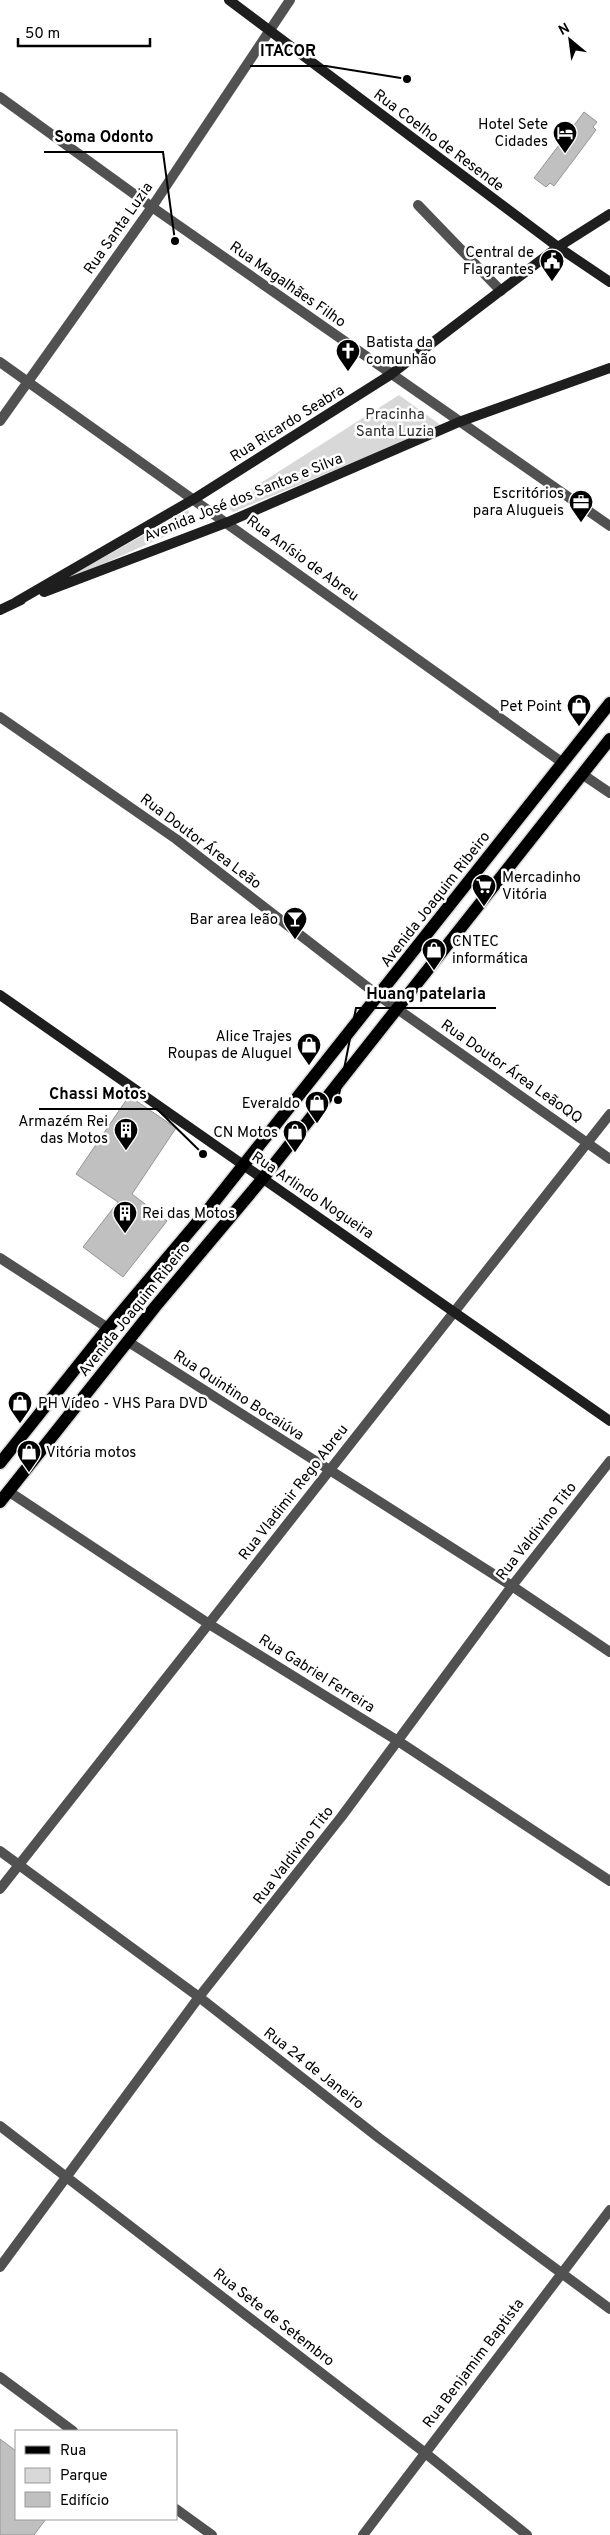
<svg xmlns="http://www.w3.org/2000/svg" width="610" height="2535" font-family="Overpass,sans-serif">
	<style>
		.green { fill: #d8d8d8 }
		.building { fill: #c0c0c0; stroke: #959595 }
		.lines { fill: none; stroke-linecap: round; stroke-linejoin: round }
		.primary-casing { stroke: #dbdbdb; stroke-width: 15 }
		.lane { stroke: #515151; stroke-width: 10 }
		.street { stroke: #515151; stroke-width: 10 }
		.secondary { stroke: #1e1e1e; stroke-width: 10 }
		.primary { stroke: #000; stroke-width: 12 }
		.labels { text-anchor: middle; stroke-width: 5; stroke-linejoin: round; paint-order: stroke }
		.poi-label { font-size: 15px; fill: #000; stroke: #fff; text-anchor: end }
		.street-label { font-size: 15px; fill: #000; stroke: #fff }
		.park-label { font-size: 15px; fill: #2f2f2f; stroke: #fff }
		.leader { fill: none; stroke: #000; stroke-width: 2 }
		.callout-dot { fill: #000; stroke: #fff; stroke-width: 2 }
		.callout-label { font-size: 16px; text-anchor: middle; font-weight: bold; fill: #000; stroke: #fff; stroke-width: 5; stroke-linejoin: round; paint-order: stroke }
	</style>
	<rect width="100%" height="100%" fill="#fff"/>
	<path class="green" d="M 399,395 L 442,426 L 233,512 L 226,505 Z
		M 188,510 L 195,523 L 49,588 Z"/>
	<path class="building" d="M 584,112 L 597,122 L 593,127 L 596,130 L 554,186 L 550,183 L 546,187 L 534,178 Z
		M 129,1096 L 176,1128 L 132,1194 L 167,1221 L 123,1277 L 83,1247 L 118,1202 L 76,1174 Z
		M 0,2439 L 16,2451 L 16,2519 L 46,2519 L 34,2535 L 0,2535 Z"/>
	<g class="lines">
		<defs>
			<path id="primary" d="M 0,1463 L 108,1328 L 211,1206 L 610,703
				M 0,1502 L 155,1307 L 264,1177 L 610,739"/>
		</defs>
		<use href="#primary" class="primary-casing"/>
		<path class="lane" d="M 418,205 L 501,291"/>
		<path class="street" d="M 0,97 L 152,207 L 610,526
			M 0,362 L 563,763
			M 0,421 L 152,207 L 290,0
			M 0,717 L 176,839 L 379,996 L 610,1159
			M 582,774 L 610,793
			M 0,1258 L 108,1328
			M 127,1341 L 512,1586 L 610,1652
			M 8,1491 L 209,1624 L 398,1741 L 610,1881
			M 0,1851 L 199,1997 L 379,2138 L 610,2309
			M 0,1889 L 610,1114
			M 0,2126 L 424,2452 L 527,2535
			M 0,2267 L 199,1997 L 342,1816 L 512,1586 L 610,1461
			M 0,2377 L 73,2431
			M 176,2509 L 212,2535
			M 363,2535 L 610,2210"/>
		<path class="secondary" d="M 229,0 L 558,247 L 610,282
			M 44,592 L 228,522 L 459,422 L 610,368
			M 16,602 L 194,499 L 390,375 L 558,247 L 610,214
			M 0,610 L 21,600
			M 0,995 L 610,1421"/>
		<use href="#primary" class="primary"/>
	</g>
	<defs>
		<symbol id="hotel-pin" viewBox="-11 -11 22 30"><path d="M0 17L-7.5 6A9.5 9.5 0 1 1 7.5 6Z" fill="#000" stroke="#fff"/><path d="M-6-4.5h1.5V1H6V5H4.5V3h-9V5H-6ZM-4 0a1.8 1.8 0 1 1 3.6 0ZM.5 0V-2.5h3Q6-2.5 6 0Z" fill="#fff"/></symbol>
		<symbol id="civic-pin" viewBox="-11 -11 22 30"><path d="M0 17L-7.5 6A9.5 9.5 0 1 1 7.5 6Z" fill="#000" stroke="#fff"/><path d="M-.6-6.5H3V-4.5H.6V-3L4-1V1h2V6H-6V1h2V-1L-.6-3ZM-1.2 2.5V6h2.4V2.5Z" fill="#fff"/></symbol>
		<symbol id="church-pin" viewBox="-11 -11 22 30"><path d="M0 17L-7.5 6A9.5 9.5 0 1 1 7.5 6Z" fill="#000" stroke="#fff"/><path d="M-1.2-6h2.4v3.5h3.3v2.4h-3.3V6h-2.4V-.1h-3.3v-2.4h3.3Z" fill="#fff"/></symbol>
		<symbol id="office-pin" viewBox="-11 -11 22 30"><path d="M0 17L-7.5 6A9.5 9.5 0 1 1 7.5 6Z" fill="#000" stroke="#fff"/><path d="M-6-3h4V-5.5h4V-3h4V5H-6ZM-1-4.5V-3h2v-1.5ZM-6 0V1H6V0Z" fill="#fff"/></symbol>
		<symbol id="shop-pin" viewBox="-11 -11 22 30"><path d="M0 17L-7.5 6A9.5 9.5 0 1 1 7.5 6Z" fill="#000" stroke="#fff"/><path d="M-5-2.5h2.3a2.7 3.5 0 0 1 5.4 0H5L5.5 6h-11ZM-1.5-2.5h3a1.5 2.3 0 0 0-3 0Z" fill="#fff"/></symbol>
		<symbol id="supermarket-pin" viewBox="-11 -11 22 30"><path d="M0 17L-7.5 6A9.5 9.5 0 1 1 7.5 6Z" fill="#000" stroke="#fff"/><path d="M-6-5.5h2.5l.6 2H6L4.5 2H-2.5L-4.4-4H-6ZM-1.5 3.2a1.3 1.3 0 1 0 .1 0ZM3 3.2a1.3 1.3 0 1 0 .1 0Z" fill="#fff"/></symbol>
		<symbol id="bar-pin" viewBox="-11 -11 22 30"><path d="M0 17L-7.5 6A9.5 9.5 0 1 1 7.5 6Z" fill="#000" stroke="#fff"/><path d="M-6-5H6L.8 .8V4.5H3.5V6h-7V4.5H-.8V.8Z" fill="#fff"/></symbol>
		<symbol id="building-pin" viewBox="-11 -11 22 30"><path d="M0 17L-7.5 6A9.5 9.5 0 1 1 7.5 6Z" fill="#000" stroke="#fff"/><path d="M-4-6H4V6H1V3H-1V6H-4ZM-2.5-4.3h1.7v1.8h-1.7ZM.8-4.3h1.7v1.8H.8ZM-2.5-1h1.7V.8h-1.7ZM.8-1h1.7V.8H.8Z" fill="#fff"/></symbol>
	</defs>
	<g fill-rule="evenodd">
		<use href="#hotel-pin" x="551" y="119" width="28" height="38"/>
		<use href="#civic-pin" x="538" y="247" width="28" height="38"/>
		<use href="#church-pin" x="334" y="337" width="28" height="38"/>
		<use href="#office-pin" x="567" y="488" width="28" height="38"/>
		<use href="#shop-pin" x="565" y="692" width="28" height="38"/>
		<use href="#supermarket-pin" x="470" y="872" width="28" height="38"/>
		<use href="#bar-pin" x="281" y="905" width="28" height="38"/>
		<use href="#shop-pin" x="420" y="936" width="28" height="38"/>
		<use href="#shop-pin" x="295" y="1031" width="28" height="38"/>
		<use href="#shop-pin" x="303" y="1089" width="28" height="38"/>
		<use href="#building-pin" x="112" y="1116" width="28" height="38"/>
		<use href="#shop-pin" x="281" y="1118" width="28" height="38"/>
		<use href="#building-pin" x="111" y="1199" width="28" height="38"/>
		<use href="#shop-pin" x="6" y="1389" width="28" height="38"/>
		<use href="#shop-pin" x="15" y="1438" width="28" height="38"/>
	</g>
	<g class="labels">
		<g class="poi-label">
			<text x="548" y="129">Hotel Sete<tspan x="548" dy="17">Cidades</tspan></text>
			<text x="534" y="257">Central de<tspan x="534" dy="17">Flagrantes</tspan></text>
			<text x="366" y="347" text-anchor="start">Batista da<tspan x="366" dy="17">comunhão</tspan></text>
			<text x="564" y="498">Escritórios<tspan x="564" dy="17">para Alugueis</tspan></text>
			<text x="562" y="711">Pet Point</text>
			<text x="502" y="882" text-anchor="start">Mercadinho<tspan x="502" dy="17">Vitória</tspan></text>
			<text x="278" y="924">Bar area leão</text>
			<text x="452" y="946" text-anchor="start">CNTEC<tspan x="452" dy="17">informática</tspan></text>
			<text x="292" y="1041">Alice Trajes<tspan x="292" dy="17">Roupas de Aluguel</tspan></text>
			<text x="300" y="1108">Everaldo</text>
			<text x="108" y="1126">Armazém Rei<tspan x="108" dy="17">das Motos</tspan></text>
			<text x="278" y="1137">CN Motos</text>
			<text x="142" y="1218" text-anchor="start">Rei das Motos</text>
			<text x="38" y="1408" text-anchor="start">PH Vídeo - VHS Para DVD</text>
			<text x="46" y="1457" text-anchor="start">Vitória motos</text>
		</g>
		<g class="street-label">
			<text transform="translate(439 140) rotate(37)" y="5">Rua Coelho de Resende</text>
			<text transform="translate(118 228) rotate(-55)" y="5">Rua Santa Luzia</text>
			<text transform="translate(288 284) rotate(35)" y="5">Rua Magalhães Filho</text>
			<text transform="translate(287 423) rotate(-32)" y="5">Rua Ricardo Seabra</text>
			<text transform="translate(243 497) rotate(-22)" y="5">Avenida José dos Santos e Silva</text>
			<text transform="translate(303 558) rotate(36)" y="5">Rua Anísio de Abreu</text>
			<text transform="translate(201 841) rotate(37)" y="5">Rua Doutor Área Leão</text>
			<text transform="translate(435 899) rotate(-52)" y="5">Avenida Joaquim Ribeiro</text>
			<text transform="translate(512 1071) rotate(35)" y="5">Rua Doutor Área LeãoQQ</text>
			<text transform="translate(313 1195) rotate(34)" y="5">Rua Arlindo Nogueira</text>
			<text transform="translate(134 1309) rotate(-51)" y="5">Avenida Joaquim Ribeiro</text>
			<text transform="translate(239 1395) rotate(33)" y="5">Rua Quintino Bocaiúva</text>
			<text transform="translate(293 1492) rotate(-52)" y="5">Rua Vladimir Rego Abreu</text>
			<text transform="translate(536 1531) rotate(-52)" y="5">Rua Valdivino Tito</text>
			<text transform="translate(317 1673) rotate(32)" y="5">Rua Gabriel Ferreira</text>
			<text transform="translate(293 1855) rotate(-52)" y="5">Rua Valdivino Tito</text>
			<text transform="translate(314 2068) rotate(38)" y="5">Rua 24 de Janeiro</text>
			<text transform="translate(274 2317) rotate(38)" y="5">Rua Sete de Setembro</text>
			<text transform="translate(473 2363) rotate(-53)" y="5">Rua Benjamim Baptista</text>
		</g>
		<g class="park-label">
			<text x="395" y="419">Pracinha<tspan x="395" dy="17">Santa Luzia</tspan></text>
		</g>
	</g>
	<path class="leader" d="M407 79L326 66H250M175 241L163 152H44M338 1100L356 1008H496M203 1154L157 1109H39"/>
	<g class="callout-dot">
		<circle cx="407" cy="79" r="5"/>
		<circle cx="175" cy="241" r="5"/>
		<circle cx="338" cy="1100" r="5"/>
		<circle cx="203" cy="1154" r="5"/>
	</g>
	<g class="callout-label">
		<text x="288" y="56">ITACOR</text>
		<text x="104" y="142">Soma Odonto</text>
		<text x="426" y="999">Huang patelaria</text>
		<text x="98" y="1099">Chassi Motos</text>
	</g>
	<rect x="15" y="2430" width="162" height="90" fill="#ffffff" stroke="#999999"/>
	<rect x="25" y="2446" width="25" height="8" fill="#000000" stroke="#999999"/>
	<text x="60" y="2455" font-size="15" fill="#000000">Rua</text>
	<rect x="25" y="2468" width="25" height="15" fill="#d8d8d8" stroke="#999999"/>
	<text x="60" y="2480" font-size="15" fill="#000000">Parque</text>
	<rect x="25" y="2492" width="25" height="15" fill="#c0c0c0" stroke="#999999"/>
	<text x="60" y="2505" font-size="15" fill="#000000">Edifício</text>
	<g transform="translate(570 40) rotate(331)" stroke="#ffffff" stroke-width="4" paint-order="stroke">
	<path d="M0-4L9 19L0 12L-9 19Z" fill="#000000"/>
	<text y="-8" font-size="14" font-weight="bold" text-anchor="middle" fill="#000000">N</text>
	</g>
	<path d="M18 38v8h132v-8" fill="none" stroke="#000000" stroke-width="2.5"/>
	<text x="25" y="38" font-size="15" fill="#000000" stroke="#ffffff" stroke-width="4" paint-order="stroke">50 m</text>
</svg>
